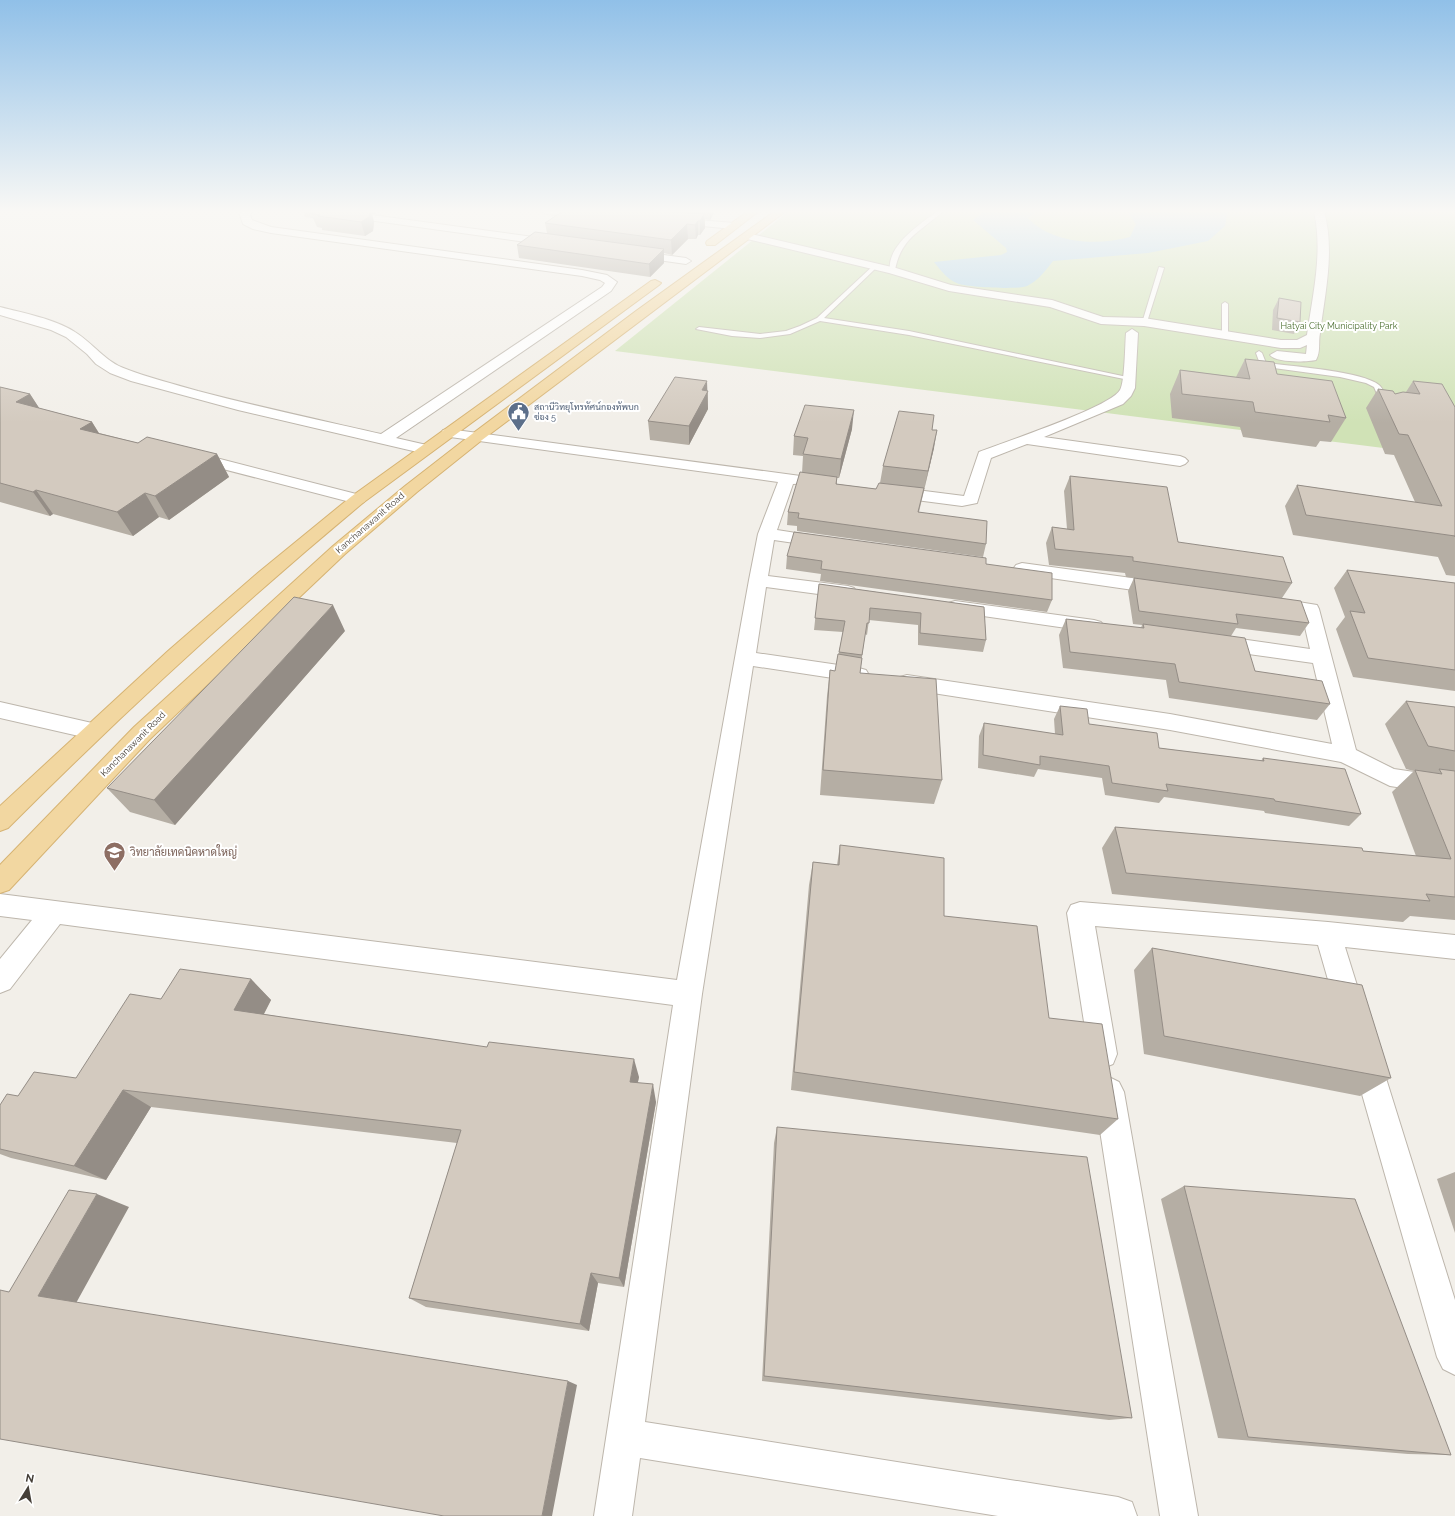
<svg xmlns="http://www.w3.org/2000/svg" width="1455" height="1516" font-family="Raleway,Sarabun,sans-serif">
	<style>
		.green { fill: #d0e2b6 }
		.water { fill: #acd2e8 }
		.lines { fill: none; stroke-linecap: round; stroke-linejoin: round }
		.lane-casing { stroke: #bdb6ac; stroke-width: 2 }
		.street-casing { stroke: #bdb6ac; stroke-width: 2 }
		.primary-casing { stroke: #d6b373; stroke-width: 2 }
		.lane { fill: #fff; fill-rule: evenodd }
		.street { fill: #fff; fill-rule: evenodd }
		.primary { fill: #f2d7a1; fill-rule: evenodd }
		.wall { fill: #b5aea4 }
		.shaded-wall { fill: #948d86 }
		.building { fill: #d3cabf; stroke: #948d86 }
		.labels { text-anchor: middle; stroke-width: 4; stroke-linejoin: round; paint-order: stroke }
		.far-park-label { font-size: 9px; fill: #4d7032; stroke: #fff }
		.far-service-label { font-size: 9px; fill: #4e5e75; stroke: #fff; text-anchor: start }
		.far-street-label { font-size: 9px; fill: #453f38; stroke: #fff }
		.education-label { font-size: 11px; fill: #785e54; stroke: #fff; text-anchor: start }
	</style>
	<rect width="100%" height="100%" fill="#f2efe9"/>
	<path class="green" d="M 789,211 L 1455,211 L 1455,457 L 615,351 Z"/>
	<path class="water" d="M 985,211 L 1038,211 L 1028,218 C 1052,244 1098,246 1130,237 L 1136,224 L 1127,211 L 1228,211 L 1225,226 L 1208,241 L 1148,253 L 1053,261 C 1046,270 1038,281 1027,286 C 1019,290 968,287 959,284 C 948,280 941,271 934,262 L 1001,255 L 1007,252 L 1006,248 L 973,220 Z"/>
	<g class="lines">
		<defs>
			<path id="lane" d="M 938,211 L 943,211 C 922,231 901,237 895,270 L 890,271 C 886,246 921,223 938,211 Z
				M 875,264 L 877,267 L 824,318 L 909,331 L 1132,378 L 1129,380 L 909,335 L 820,321 L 790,334 L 760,338 L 732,336 L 696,329 L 699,327 L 760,334 L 786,331 L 800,326 L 817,318 Z
				M 1159,267 L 1164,268 L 1147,322 L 1142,323 Z
				M 1225,302 L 1228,304 L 1228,335 L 1225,337 L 1222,335 L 1222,304 Z
				M 1259,351 L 1262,353 L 1266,363 C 1289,366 1362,371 1379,385 C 1384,389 1385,396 1387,402 L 1381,403 L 1374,387 L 1366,383 L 1340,377 L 1267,367 L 1267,372 L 1263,372 L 1256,353 Z"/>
			<path id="street" d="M 242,211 L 252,211 L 250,215 L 252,220 L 271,227 L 582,270 L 607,275 L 617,282 L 611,291 L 396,438 L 431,446 L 434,449 L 431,452 L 426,454 L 238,410 L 131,381 L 110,373 L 96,364 L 87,354 L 66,337 L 51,330 L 0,315 L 0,307 C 23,313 55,319 75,332 C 93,343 105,362 126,369 C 149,378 174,384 198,391 C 259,407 320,420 381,434 L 602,287 L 605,283 L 600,280 L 582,276 L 271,233 L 253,229 L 243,224 L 240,215 Z
				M 541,211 L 593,212 L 595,214 L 590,217 L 546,214 Z
				M 1314,211 L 1324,211 C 1335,251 1325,293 1320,333 C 1318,343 1321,351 1316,360 C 1307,362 1276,363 1270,355 L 1277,351 L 1306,354 L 1307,345 L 1300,348 L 1281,348 L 1144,326 L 1101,324 L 1050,307 L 949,291 L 889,273 L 743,238 L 742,236 L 747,233 L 896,268 L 951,285 L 1052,300 L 1103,317 L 1144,318 L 1281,340 L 1297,340 L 1307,335 C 1313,293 1323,253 1314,211 Z
				M 372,215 L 555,240 L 560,243 L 555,246 L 368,220 L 367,218 L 368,216 Z
				M 674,218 L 734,223 L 739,226 L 734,229 L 670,223 L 669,221 L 670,219 Z
				M 634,251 L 686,258 L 691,261 L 686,264 L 630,256 L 629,254 Z
				M 1132,329 L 1138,333 L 1135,388 L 1131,396 L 1123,404 L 1044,437 L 1180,456 L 1185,458 L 1188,461 L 1185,464 L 1180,466 L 1027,444 L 991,458 L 977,503 L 962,506 L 893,497 L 887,495 L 885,492 L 887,489 L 893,487 L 964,496 L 979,452 C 1002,443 1111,407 1120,390 C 1125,382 1125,344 1126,333 Z
				M 448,429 L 808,477 L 810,480 L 808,483 L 793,484 L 777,530 L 822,537 L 828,538 L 831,542 L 828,546 L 822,547 L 774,540 L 768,576 L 848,586 L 854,588 L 857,592 L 854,596 L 848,598 L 766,587 L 756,653 L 859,668 L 866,670 L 869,675 L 866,680 L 859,682 L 753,666 L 702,994 L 645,1422 L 1118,1497 L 1132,1502 L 1137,1516 L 998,1516 L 640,1458 L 632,1516 L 594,1516 L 673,1005 L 60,924 L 10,989 L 0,993 L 0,959 L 32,920 L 0,916 L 0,894 L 677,980 L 749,580 L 758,534 L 778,482 L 443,436 L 441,433 L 443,430 Z
				M 193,452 L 364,496 L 366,499 L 364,502 L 358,504 L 188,460 L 185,457 L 188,454 Z
				M 1022,563 L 1161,582 L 1167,584 L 1170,588 L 1167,592 L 1161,594 L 1016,573 L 1013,569 L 1016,565 Z
				M 1274,598 L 1317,605 L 1319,609 L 1356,750 L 1394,769 L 1455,778 L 1455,796 L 1390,786 L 1341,762 L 1170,730 L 907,689 L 900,687 L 897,682 L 900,677 L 907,675 L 1170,714 L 1332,744 L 1313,663 L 1219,650 L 1212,648 L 1209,643 L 1212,638 L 1219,636 L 1310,649 L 1302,614 L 1267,608 L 1265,604 L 1267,600 Z
				M 955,601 L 1094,620 L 1101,622 L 1104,626 L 1101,630 L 1094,632 L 948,611 L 946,607 L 948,603 Z
				M 0,702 L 92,723 L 100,725 L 103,731 L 100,737 L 92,739 L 0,718 Z
				M 1080,902 L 1328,922 L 1455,935 L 1455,959 L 1345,947 L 1365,1011 L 1361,1020 L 1351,1024 L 1341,1020 L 1337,1011 L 1318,945 L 1095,926 L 1117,1054 L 1113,1064 L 1103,1068 L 1093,1064 L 1089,1054 L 1067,913 L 1071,905 Z
				M 1366,1045 L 1376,1049 L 1380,1059 L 1455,1300 L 1455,1375 L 1443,1369 L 1437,1357 L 1352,1059 L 1356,1049 Z
				M 1109,1077 L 1119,1082 L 1124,1092 L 1198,1516 L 1160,1516 L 1094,1092 L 1099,1082 Z"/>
			<path id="primary" d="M 748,211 L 759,211 L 715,245 L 707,245 L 706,243 L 707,241 Z
				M 775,211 L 786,211 L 482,440 L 417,492 L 345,554 L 150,739 L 9,890 L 0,893 L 0,865 L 134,727 L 333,546 L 405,486 L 472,434 L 636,311 Z
				M 655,280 L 661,283 L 659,285 L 364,502 C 240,605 122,714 8,828 L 0,831 L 0,806 L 168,651 L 259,572 L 352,496 L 651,281 Z"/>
		</defs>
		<use href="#lane" class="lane-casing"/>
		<use href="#street" class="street-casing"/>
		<use href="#primary" class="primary-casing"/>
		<use href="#lane" class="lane"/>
		<use href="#street" class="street"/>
		<use href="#primary" class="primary"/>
	</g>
	<path class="wall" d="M 303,211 L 376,211 L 375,214 L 372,214 L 374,222 L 373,231 L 365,236 L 322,230 L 322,228 L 317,227 L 313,218 L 305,217 Z
		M 563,211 L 715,211 L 710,220 L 705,219 L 705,228 L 700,235 L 698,235 L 696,239 L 688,239 L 672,255 L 664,253 L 664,263 L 650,277 L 519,258 L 517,245 L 547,233 L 545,223 Z
		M 1279,298 L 1300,322 L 1294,334 L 1272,330 L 1273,310 Z
		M 1245,359 L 1277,374 L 1346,418 L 1331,442 L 1320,441 L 1316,447 L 1243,437 L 1240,427 L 1172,418 L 1170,394 L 1180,370 L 1236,377 Z
		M 1413,381 L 1455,407 L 1455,576 L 1446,575 L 1438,557 L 1293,535 L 1285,506 L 1297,485 L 1415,502 L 1394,455 L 1385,454 L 1366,408 L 1378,389 L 1395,394 L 1406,392 Z
		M 0,387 L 30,394 L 39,408 L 92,422 L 99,433 L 138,443 L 217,454 L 229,477 L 169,520 L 159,517 L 133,536 L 53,514 L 50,516 L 0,502 Z
		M 707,391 L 708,391 L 708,409 L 689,445 L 650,440 L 648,421 Z
		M 852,429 L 839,478 L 837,478 L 837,484 L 876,489 L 880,483 L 883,466 L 932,430 L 934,448 L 919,512 L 986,544 L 983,557 L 797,531 L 797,526 L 787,525 L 788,512 L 802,473 L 803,456 L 793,455 L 794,436 Z
		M 1070,476 L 1178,542 L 1292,583 L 1282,598 L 1309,623 L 1300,636 L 1236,628 L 1231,636 L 1255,671 L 1330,704 L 1317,720 L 1169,698 L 1166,680 L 1063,668 L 1059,635 L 1066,619 L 1141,628 L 1142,625 L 1133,624 L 1128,591 L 1134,578 L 1126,577 L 1125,573 L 1049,565 L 1046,543 L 1052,527 L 1067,529 L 1064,491 Z
		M 787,556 L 986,564 L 1052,600 L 1047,612 L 820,581 L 821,574 L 786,569 Z
		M 1347,570 L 1455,583 L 1455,691 L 1353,677 L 1336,629 L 1345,617 L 1334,588 Z
		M 819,584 L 984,607 L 986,640 L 983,652 L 918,645 L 918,625 L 869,620 L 867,635 L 865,634 L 860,673 L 942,780 L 934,804 L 820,795 L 827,696 L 830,670 L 835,671 L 843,632 L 814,630 Z
		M 345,631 L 175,825 L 130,812 L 107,788 Z
		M 1406,701 L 1455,707 L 1455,920 L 1410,916 L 1403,922 L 1112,894 L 1102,848 L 1115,827 L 1416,856 L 1392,792 L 1414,771 L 1406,769 L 1385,724 Z
		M 1060,706 L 1089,724 L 1159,748 L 1261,761 L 1263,758 L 1361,814 L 1349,826 L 1265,813 L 1264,811 L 1164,797 L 1159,803 L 1105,795 L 1102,778 L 1038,769 L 1034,777 L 978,768 L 979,736 L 984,723 L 1055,734 L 1054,719 Z
		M 840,845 L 944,916 L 1049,1018 L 1118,1119 L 1100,1135 L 791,1090 L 809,885 L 813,862 L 837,865 Z
		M 1152,948 L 1391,1078 L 1360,1096 L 1144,1054 L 1134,970 Z
		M 251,979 L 271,1000 L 264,1014 L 639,1077 L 638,1082 L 656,1102 L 624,1287 L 598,1283 L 589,1331 L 426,1307 L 409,1298 L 457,1143 L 151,1107 L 106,1180 L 11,1158 L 0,1154 L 0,1105 L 18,1096 L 76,1078 L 161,999 Z
		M 777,1127 L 1132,1418 L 1109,1420 L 762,1381 L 774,1143 Z
		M 1455,1172 L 1455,1233 L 1437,1179 Z
		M 1184,1186 L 1451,1455 L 1408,1454 L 1218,1438 L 1161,1199 Z"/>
	<path class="shaded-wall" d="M 364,211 L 376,211 L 375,214 L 372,214 L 374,222 L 373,231 L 365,236 L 361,222 Z
		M 710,211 L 715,211 L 710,220 Z
		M 704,214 L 705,228 L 700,235 L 700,221 Z
		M 698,221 L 698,235 L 696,239 L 695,225 Z
		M 687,224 L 688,239 L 672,255 L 671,240 Z
		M 664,249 L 664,263 L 650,277 L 649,264 Z
		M 707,381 L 708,409 L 689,445 L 689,426 L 702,390 Z
		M 30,394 L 45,417 L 16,402 Z
		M 854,410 L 852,429 L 839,478 L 841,459 Z
		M 92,422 L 106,445 L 80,429 Z
		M 937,430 L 934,448 L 924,489 L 928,471 Z
		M 217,454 L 229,477 L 169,520 L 155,496 Z
		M 36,490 L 53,514 L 50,516 L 33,492 Z
		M 145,493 L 159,517 L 133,536 L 117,512 Z
		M 333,605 L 345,631 L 175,825 L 154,800 Z
		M 251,979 L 271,1000 L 256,1029 L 234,1010 Z
		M 634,1059 L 639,1077 L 634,1099 L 630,1082 Z
		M 653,1084 L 656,1102 L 624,1287 L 619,1278 Z
		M 123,1090 L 151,1107 L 106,1180 L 74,1166 Z
		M 97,1194 L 129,1207 L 75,1305 L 38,1296 Z
		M 591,1273 L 598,1283 L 589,1331 L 580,1324 Z
		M 568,1381 L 577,1385 L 552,1516 L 542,1516 Z"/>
	<path class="building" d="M 317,211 L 370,211 L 369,217 L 361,222 L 318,216 L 320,215 L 312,214 Z
		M 563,211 L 662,211 L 704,214 L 700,221 L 698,221 L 695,225 L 687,224 L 671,240 L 545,223 Z
		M 535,232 L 664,249 L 649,264 L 517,245 Z
		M 1279,298 L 1301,302 L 1300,322 L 1277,318 Z
		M 1245,359 L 1274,362 L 1277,374 L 1332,381 L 1346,418 L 1328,415 L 1330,422 L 1255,412 L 1253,402 L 1182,394 L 1180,370 L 1250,379 Z
		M 675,377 L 707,381 L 702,390 L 708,391 L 689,426 L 648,421 Z
		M 1413,381 L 1442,384 L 1455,407 L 1455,537 L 1455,536 L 1306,515 L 1297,485 L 1442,506 L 1408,435 L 1399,434 L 1378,389 L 1393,391 L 1395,394 L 1403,392 L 1420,394 Z
		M 0,387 L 30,394 L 16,402 L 92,422 L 80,429 L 138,443 L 147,437 L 217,454 L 155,496 L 145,493 L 117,512 L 36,490 L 33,492 L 0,483 Z
		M 805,405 L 854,410 L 841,459 L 803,454 L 808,438 L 794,436 Z
		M 899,411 L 934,415 L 932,430 L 937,430 L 928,471 L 883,466 Z
		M 800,472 L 837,477 L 836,484 L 876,489 L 879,483 L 924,488 L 918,512 L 987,521 L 986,544 L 798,518 L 799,513 L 788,512 Z
		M 1070,476 L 1167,487 L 1178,542 L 1283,557 L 1292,583 L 1133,561 L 1133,557 L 1055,549 L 1052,527 L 1074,530 Z
		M 794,532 L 986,558 L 986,564 L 1052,573 L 1052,600 L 821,569 L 822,561 L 787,556 Z
		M 1347,570 L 1455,583 L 1455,670 L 1368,658 L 1350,611 L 1365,613 Z
		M 1134,578 L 1301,601 L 1309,623 L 1236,614 L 1238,624 L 1139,611 Z
		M 819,584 L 984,607 L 986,640 L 920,633 L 921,613 L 870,608 L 869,623 L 867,623 L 862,655 L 839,652 L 845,621 L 815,618 Z
		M 294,597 L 333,605 L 154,800 L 107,788 Z
		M 1066,619 L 1144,628 L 1143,624 L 1245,638 L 1255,671 L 1322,681 L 1330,704 L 1179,682 L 1175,664 L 1070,652 Z
		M 838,654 L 862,658 L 860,673 L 936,679 L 942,780 L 823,770 L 830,670 L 835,671 Z
		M 1406,701 L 1455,707 L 1455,751 L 1428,746 Z
		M 1060,706 L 1087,709 L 1089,724 L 1157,733 L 1159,748 L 1264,761 L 1263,758 L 1345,769 L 1361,814 L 1275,801 L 1274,799 L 1166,784 L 1168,791 L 1112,783 L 1109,766 L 1040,756 L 1040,765 L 983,755 L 984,723 L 1063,735 Z
		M 1439,769 L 1455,771 L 1455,897 L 1426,894 L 1430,901 L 1126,873 L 1115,827 L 1362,848 L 1363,851 L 1451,859 L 1415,770 L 1442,774 Z
		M 840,845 L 944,858 L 944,916 L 1037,926 L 1049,1018 L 1102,1024 L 1118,1119 L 794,1072 L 813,862 L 839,865 Z
		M 1152,948 L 1362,985 L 1391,1078 L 1164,1036 Z
		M 180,969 L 251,979 L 234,1010 L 487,1047 L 489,1042 L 634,1059 L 630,1082 L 653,1084 L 619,1278 L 591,1273 L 580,1324 L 409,1298 L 461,1130 L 123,1090 L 74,1166 L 0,1149 L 0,1105 L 7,1094 L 18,1096 L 34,1072 L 76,1078 L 130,994 L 161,999 Z
		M 777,1127 L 1087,1157 L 1132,1418 L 764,1376 Z
		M 1184,1186 L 1355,1199 L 1451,1455 L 1248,1437 Z
		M 69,1190 L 97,1194 L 38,1296 L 568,1381 L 542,1516 L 444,1516 L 0,1439 L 0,1290 L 9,1292 Z"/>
	<linearGradient id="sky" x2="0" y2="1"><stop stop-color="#90c0e8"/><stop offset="0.5" stop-color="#f9f8f5"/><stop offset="1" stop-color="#f9f8f5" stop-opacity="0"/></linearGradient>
	<rect width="1455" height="423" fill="url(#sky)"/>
	<defs>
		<symbol id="civic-pin" viewBox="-11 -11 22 30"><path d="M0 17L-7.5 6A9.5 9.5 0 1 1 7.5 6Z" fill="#5c6f8a" stroke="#fff"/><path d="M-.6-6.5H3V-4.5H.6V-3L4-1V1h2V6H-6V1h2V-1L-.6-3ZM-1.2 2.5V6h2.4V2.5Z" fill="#fff"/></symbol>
		<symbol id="university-pin" viewBox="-11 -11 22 30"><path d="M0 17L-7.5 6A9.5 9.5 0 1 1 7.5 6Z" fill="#8d6e63" stroke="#fff"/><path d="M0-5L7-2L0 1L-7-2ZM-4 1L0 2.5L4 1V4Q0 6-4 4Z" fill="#fff"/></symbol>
	</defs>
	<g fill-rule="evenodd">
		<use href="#civic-pin" x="506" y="400" width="25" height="34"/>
		<use href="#university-pin" x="102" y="840" width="25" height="34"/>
	</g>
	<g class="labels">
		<g class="far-park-label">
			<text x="1339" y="329">Hatyai City Municipality Park</text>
		</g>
		<g class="far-service-label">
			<text x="534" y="410">สถานีวิทยุโทรทัศน์กองทัพบก<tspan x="534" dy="10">ช่อง 5</tspan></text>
		</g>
		<g class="far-street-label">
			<text transform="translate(370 523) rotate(-41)" y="3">Kanchanawanit Road</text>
			<text transform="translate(133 744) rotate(-45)" y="3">Kanchanawanit Road</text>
		</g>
		<g class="education-label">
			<text x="130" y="856">วิทยาลัยเทคนิคหาดใหญ่</text>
		</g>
	</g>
	<g transform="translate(28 1488) rotate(11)" stroke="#ffffff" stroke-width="3" paint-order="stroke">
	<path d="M0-3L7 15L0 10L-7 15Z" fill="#453f38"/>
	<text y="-6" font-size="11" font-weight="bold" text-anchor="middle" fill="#453f38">N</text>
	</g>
</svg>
